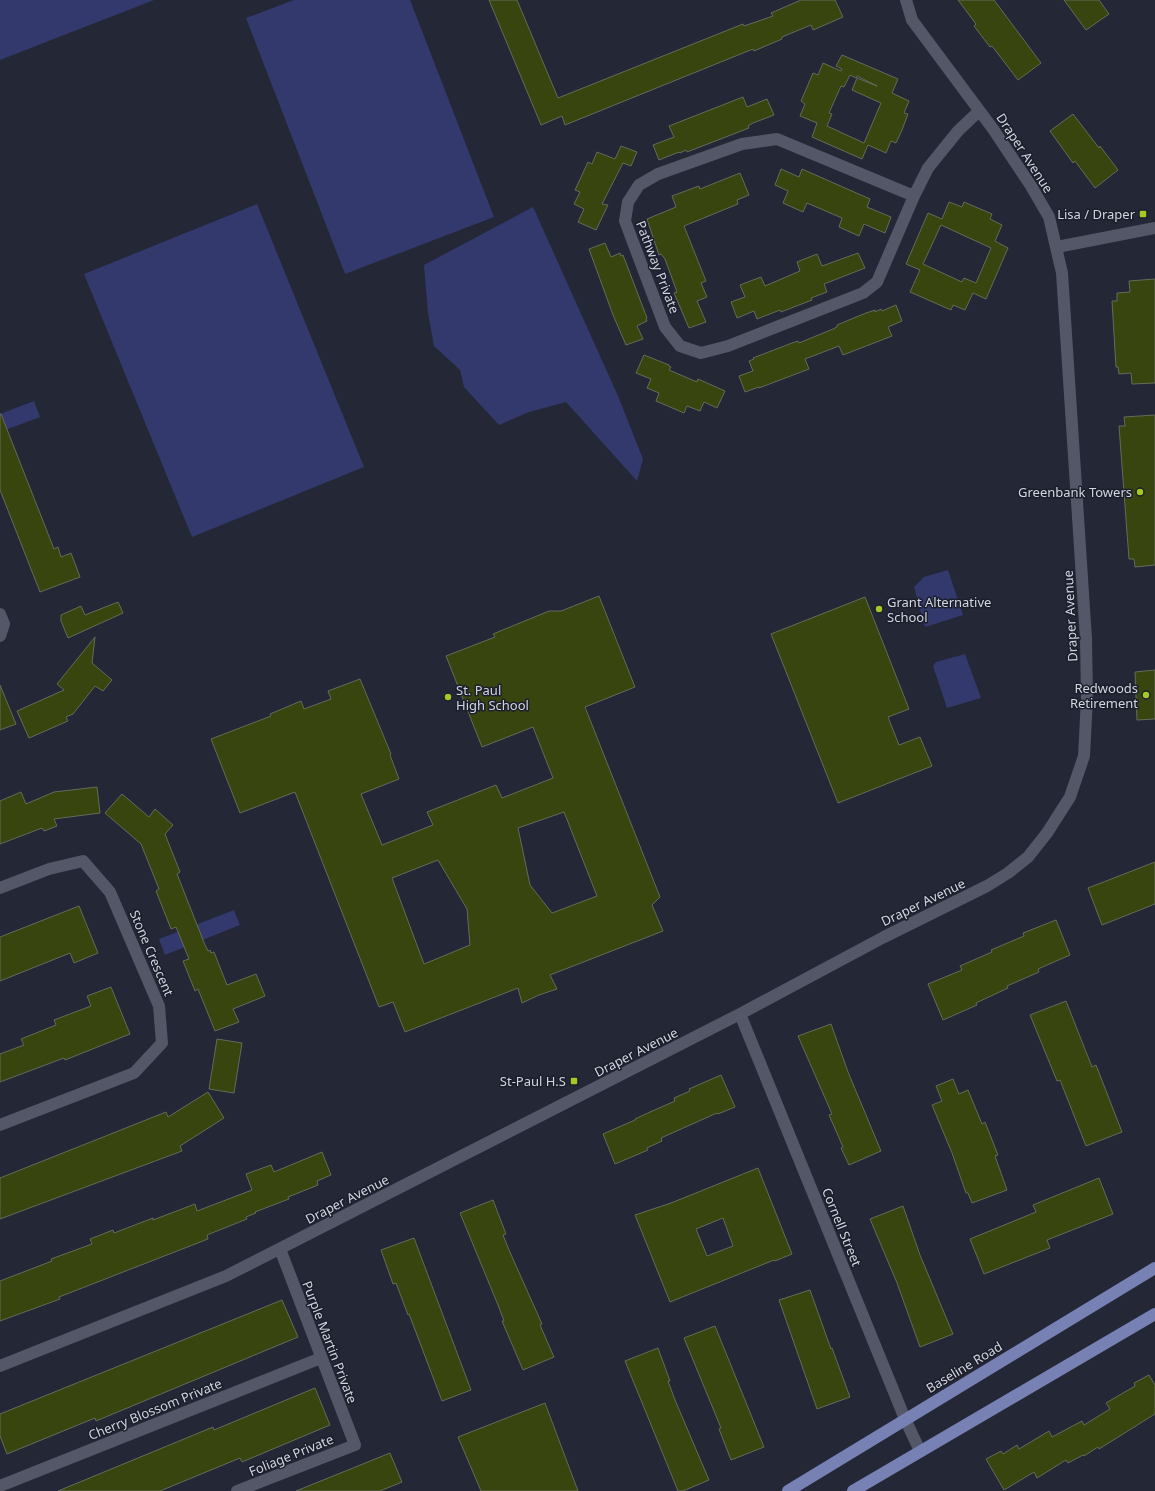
<svg xmlns="http://www.w3.org/2000/svg" width="1155" height="1491" font-family="'Noto Sans',sans-serif">
	<style>
		.green { fill: #33396d }
		.building { fill: #38450f; stroke: #656b5a; fill-rule: evenodd }
		.lines { fill: none; stroke-linecap: round; stroke-linejoin: round }
		.minor { stroke: #545768; stroke-width: 12 }
		.major { stroke: #7881b4; stroke-width: 12 }
		.poi-dot { fill: #a4c824; stroke: #1b1e2c; stroke-width: 1.5 }
		.labels { text-anchor: middle; stroke-width: 3; stroke-linejoin: round; paint-order: stroke }
		.street-label { font-size: 13px; fill: #d3d5df; stroke: #1b1e2c }
		.poi-label { font-size: 13px; fill: #d3d5df; stroke: #1b1e2c; text-anchor: end }
	</style>
	<rect width="100%" height="100%" fill="#242736"/>
	<path class="green" d="M 0,0 L 154,0 L 0,60 Z
		M 294,0 L 410,0 L 494,217 L 345,274 L 246,18 Z
		M 257,204 L 364,467 L 192,537 L 84,274 Z
		M 533,207 L 618,396 L 643,459 L 637,481 L 566,402 L 529,412 L 499,425 L 464,387 L 460,370 L 434,346 L 428,313 L 424,265 Z
		M 34,401 L 40,417 L 0,432 L 0,414 Z
		M 948,570 L 963,615 L 925,627 L 914,587 L 924,577 Z
		M 965,654 L 981,698 L 947,708 L 933,666 L 936,662 Z
		M 234,910 L 240,925 L 165,955 L 159,939 Z"/>
	<path class="building" d="M 489,0 L 517,0 L 558,98 L 743,24 L 744,26 L 773,16 L 771,13 L 801,0 L 835,0 L 843,17 L 813,30 L 811,25 L 782,37 L 782,39 L 754,51 L 753,49 L 565,125 L 562,116 L 541,125 Z
		M 958,0 L 994,0 L 1041,63 L 1018,80 L 992,46 L 990,47 L 974,26 L 976,24 Z
		M 1064,0 L 1099,0 L 1109,14 L 1086,30 Z
		M 842,55 L 898,79 L 892,93 L 909,101 L 904,113 L 908,114 L 902,130 L 896,143 L 891,141 L 886,153 L 868,145 L 862,159 L 812,137 L 817,123 L 800,116 L 805,104 L 801,101 L 813,73 L 818,75 L 823,63 L 841,71 L 842,69 L 836,66 ZM 850,75 L 856,78 L 857,76 L 877,86 L 857,78 L 852,90 L 881,103 L 864,143 L 827,126 L 832,114 L 829,113 L 841,86 L 844,87 Z
		M 743,97 L 747,107 L 767,99 L 774,115 L 753,123 L 748,126 L 749,128 L 687,152 L 686,150 L 680,153 L 679,152 L 659,160 L 653,145 L 674,137 L 669,126 Z
		M 1073,114 L 1099,148 L 1100,146 L 1118,170 L 1095,188 L 1075,161 L 1073,163 L 1050,131 Z
		M 621,146 L 637,152 L 631,166 L 623,163 L 602,204 L 608,205 L 596,230 L 578,222 L 584,209 L 574,204 L 580,192 L 575,190 L 588,162 L 592,164 L 597,152 L 615,159 Z
		M 781,169 L 799,177 L 802,169 L 870,199 L 867,207 L 891,217 L 885,233 L 864,224 L 859,236 L 839,227 L 842,218 L 807,203 L 803,212 L 783,203 L 788,191 L 775,185 Z
		M 740,173 L 749,195 L 737,200 L 738,204 L 684,226 L 706,281 L 701,283 L 707,297 L 697,301 L 706,322 L 689,328 L 674,293 L 677,292 L 665,259 L 661,254 L 659,255 L 647,219 L 676,207 L 672,196 L 699,186 L 700,189 Z
		M 949,202 L 962,207 L 964,202 L 992,214 L 990,219 L 1002,225 L 995,241 L 1008,248 L 986,299 L 973,293 L 965,310 L 953,305 L 951,310 L 910,292 L 920,270 L 906,264 L 928,213 L 942,219 ZM 941,225 L 991,248 L 976,283 L 964,278 L 962,282 L 923,264 Z
		M 605,243 L 611,257 L 620,253 L 621,256 L 623,255 L 647,318 L 646,319 L 647,321 L 637,326 L 643,339 L 626,345 L 613,315 L 589,249 Z
		M 858,253 L 865,268 L 824,284 L 827,292 L 811,298 L 812,300 L 781,312 L 780,310 L 757,319 L 754,311 L 737,318 L 731,302 L 745,297 L 740,285 L 761,277 L 765,286 L 800,271 L 797,262 L 817,254 L 822,266 Z
		M 1155,279 L 1155,383 L 1132,384 L 1131,373 L 1119,374 L 1118,367 L 1116,367 L 1112,301 L 1117,301 L 1117,293 L 1130,292 L 1129,281 Z
		M 896,305 L 902,321 L 888,327 L 892,336 L 843,355 L 839,346 L 805,359 L 809,369 L 759,388 L 759,387 L 745,392 L 739,376 L 753,371 L 749,361 L 754,359 L 753,358 L 792,343 L 798,341 L 799,343 L 833,329 L 837,327 L 837,325 L 866,313 L 875,310 L 875,312 L 881,309 L 882,311 Z
		M 644,355 L 669,365 L 669,366 L 671,367 L 669,370 L 697,382 L 698,379 L 725,391 L 717,408 L 704,402 L 700,411 L 687,406 L 684,413 L 656,401 L 659,393 L 647,388 L 651,379 L 636,373 Z
		M 0,414 L 1,414 L 54,549 L 58,547 L 61,557 L 71,553 L 80,577 L 40,592 L 0,490 Z
		M 1155,415 L 1155,565 L 1135,567 L 1134,559 L 1129,559 L 1119,426 L 1125,426 L 1124,417 Z
		M 599,596 L 635,687 L 585,707 L 660,897 L 652,905 L 663,931 L 550,975 L 557,989 L 539,995 L 522,1003 L 518,988 L 405,1032 L 393,1002 L 379,1007 L 295,792 L 240,813 L 211,739 L 271,716 L 270,714 L 301,701 L 304,709 L 331,699 L 328,691 L 360,679 L 391,754 L 390,755 L 399,779 L 361,794 L 382,845 L 433,825 L 427,812 L 496,785 L 502,798 L 553,778 L 533,727 L 482,747 L 446,656 L 495,637 L 493,634 L 549,611 L 561,611 ZM 564,812 L 597,896 L 552,913 L 530,885 L 518,828 ZM 438,860 L 467,909 L 470,945 L 424,964 L 392,878 Z
		M 865,597 L 909,709 L 888,717 L 899,745 L 920,737 L 932,766 L 838,803 L 771,634 Z
		M 118,602 L 123,613 L 68,638 L 61,621 L 61,615 L 81,606 L 85,615 Z
		M 95,637 L 92,663 L 112,680 L 103,691 L 95,686 L 73,714 L 66,717 L 68,721 L 29,738 L 17,711 L 64,690 L 57,684 Z
		M 1155,670 L 1155,719 L 1137,720 L 1135,672 Z
		M 0,685 L 16,724 L 0,730 Z
		M 97,787 L 100,813 L 54,819 L 57,826 L 44,831 L 42,828 L 0,844 L 0,801 L 21,792 L 26,804 L 54,792 Z
		M 122,794 L 149,817 L 155,809 L 173,825 L 165,834 L 180,872 L 177,874 L 205,945 L 208,951 L 210,950 L 211,953 L 214,952 L 227,985 L 256,974 L 265,996 L 233,1009 L 239,1022 L 215,1031 L 198,989 L 195,991 L 183,961 L 189,959 L 176,927 L 171,929 L 156,891 L 159,889 L 141,844 L 105,813 Z
		M 1155,862 L 1155,904 L 1102,925 L 1088,888 Z
		M 79,906 L 98,953 L 74,963 L 70,953 L 0,981 L 0,937 Z
		M 1056,920 L 1070,955 L 1038,969 L 1039,972 L 1007,986 L 1008,988 L 976,1003 L 977,1005 L 943,1020 L 928,984 L 962,970 L 960,966 L 992,952 L 991,950 L 1024,936 L 1023,933 Z
		M 111,987 L 130,1034 L 65,1060 L 64,1058 L 0,1082 L 0,1054 L 24,1045 L 21,1039 L 56,1025 L 54,1020 L 91,1006 L 87,996 Z
		M 1066,1001 L 1092,1067 L 1096,1065 L 1122,1132 L 1086,1146 L 1060,1080 L 1057,1081 L 1030,1015 Z
		M 831,1024 L 848,1072 L 881,1151 L 849,1165 L 841,1148 L 843,1147 L 829,1115 L 832,1114 L 798,1036 Z
		M 217,1039 L 242,1043 L 234,1093 L 209,1089 Z
		M 721,1075 L 735,1107 L 718,1114 L 717,1113 L 661,1138 L 662,1141 L 647,1148 L 648,1150 L 615,1164 L 603,1134 L 635,1120 L 635,1119 L 650,1112 L 675,1101 L 674,1098 L 690,1091 L 689,1089 Z
		M 953,1079 L 959,1094 L 968,1090 L 982,1124 L 985,1122 L 998,1155 L 995,1156 L 1007,1190 L 972,1203 L 968,1193 L 966,1193 L 952,1153 L 932,1105 L 942,1101 L 936,1086 Z
		M 208,1092 L 224,1118 L 180,1146 L 182,1151 L 0,1219 L 0,1178 L 166,1112 L 168,1117 Z
		M 322,1152 L 331,1175 L 317,1181 L 318,1185 L 288,1197 L 289,1199 L 255,1212 L 256,1213 L 246,1217 L 247,1219 L 207,1235 L 208,1239 L 59,1297 L 60,1299 L 0,1321 L 0,1281 L 52,1261 L 51,1259 L 92,1244 L 90,1239 L 113,1230 L 114,1233 L 153,1218 L 153,1220 L 195,1204 L 197,1211 L 252,1190 L 246,1174 L 271,1165 L 274,1172 Z
		M 758,1168 L 792,1254 L 775,1261 L 774,1260 L 670,1302 L 635,1215 L 671,1203 ZM 723,1218 L 733,1246 L 707,1256 L 696,1229 Z
		M 1099,1178 L 1113,1214 L 1047,1240 L 1050,1248 L 984,1274 L 970,1239 L 1036,1212 L 1033,1205 Z
		M 493,1200 L 506,1234 L 503,1235 L 509,1250 L 542,1324 L 540,1325 L 554,1357 L 523,1370 L 502,1321 L 504,1321 L 498,1305 L 460,1213 Z
		M 903,1206 L 920,1255 L 953,1334 L 920,1347 L 897,1283 L 870,1219 Z
		M 414,1238 L 471,1390 L 442,1401 L 409,1314 L 408,1315 L 396,1283 L 393,1284 L 381,1250 Z
		M 810,1290 L 831,1349 L 832,1348 L 850,1397 L 817,1409 L 779,1300 Z
		M 282,1300 L 298,1337 L 96,1421 L 95,1418 L 7,1454 L 0,1436 L 0,1414 Z
		M 715,1326 L 764,1447 L 731,1460 L 719,1429 L 721,1428 L 684,1338 Z
		M 658,1348 L 670,1381 L 668,1381 L 675,1400 L 709,1480 L 683,1491 L 678,1491 L 625,1361 Z
		M 1149,1375 L 1155,1385 L 1155,1414 L 1099,1449 L 1098,1447 L 1084,1456 L 1083,1455 L 1068,1463 L 1066,1460 L 1037,1478 L 1034,1472 L 1004,1490 L 986,1459 L 1001,1451 L 1003,1454 L 1017,1445 L 1019,1449 L 1049,1431 L 1052,1437 L 1082,1421 L 1084,1425 L 1110,1409 L 1106,1403 L 1135,1386 L 1134,1383 Z
		M 315,1388 L 330,1425 L 242,1462 L 240,1458 L 160,1491 L 58,1491 L 213,1427 L 214,1430 Z
		M 545,1403 L 578,1491 L 481,1491 L 458,1437 Z
		M 390,1453 L 402,1482 L 380,1491 L 296,1491 Z"/>
	<g class="lines">
		<path class="minor" d="M 777,139 L 914,196 L 877,282 L 863,293 L 728,346 L 701,353 L 680,346 L 665,327 L 625,221 L 628,202 L 639,185 L 658,174 L 742,144 Z
			M 914,196 L 928,168 L 958,131 L 979,111
			M 1057,247 L 1155,228
			M 0,614 L 4,624 L 0,636
			M 0,888 L 49,869 L 83,861 L 110,892 L 159,1006 L 162,1043 L 134,1073 L 0,1125
			M 740,1014 L 905,1419 L 920,1451
			M 0,1366 L 226,1276 L 740,1014 L 884,937 L 987,886 L 1008,873 L 1028,857 L 1047,833 L 1070,797 L 1084,756 L 1087,698 L 1086,639 L 1062,273 L 1049,217 L 1031,186 L 993,129 L 912,20 L 906,0
			M 0,1486 L 321,1358
			M 237,1491 L 355,1445 L 280,1249"/>
		<path class="major" d="M 788,1491 L 1155,1268
			M 853,1491 L 1155,1314"/>
	</g>
	<g class="poi-dot">
		<rect x="1139" y="210" width="8" height="8" rx="2"/>
		<circle cx="1140" cy="492" r="4"/>
		<circle cx="879" cy="609" r="4"/>
		<circle cx="1146" cy="695" r="4"/>
		<circle cx="448" cy="697" r="4"/>
		<rect x="570" y="1077" width="8" height="8" rx="2"/>
	</g>
	<g class="labels">
		<g class="street-label">
			<text transform="translate(1025 153) rotate(57)" y="5">Draper Avenue</text>
			<text transform="translate(658 267) rotate(69)" y="5">Pathway Private</text>
			<text transform="translate(1070 616) rotate(-93)" y="5">Draper Avenue</text>
			<text transform="translate(923 902) rotate(-26)" y="5">Draper Avenue</text>
			<text transform="translate(152 953) rotate(67)" y="5">Stone Crescent</text>
			<text transform="translate(636 1052) rotate(-27)" y="5">Draper Avenue</text>
			<text transform="translate(347 1199) rotate(-27)" y="5">Draper Avenue</text>
			<text transform="translate(842 1227) rotate(68)" y="5">Cornell Street</text>
			<text transform="translate(330 1342) rotate(69)" y="5">Purple Martin Private</text>
			<text transform="translate(964 1367) rotate(-31)" y="5">Baseline Road</text>
			<text transform="translate(155 1409) rotate(-22)" y="5">Cherry Blossom Private</text>
			<text transform="translate(291 1455) rotate(-22)" y="5">Foliage Private</text>
		</g>
		<g class="poi-label">
			<text x="1135" y="219">Lisa / Draper</text>
			<text x="1132" y="497">Greenbank Towers</text>
			<text x="887" y="607" text-anchor="start">Grant Alternative<tspan x="887" dy="15">School</tspan></text>
			<text x="1138" y="693">Redwoods<tspan x="1138" dy="15">Retirement</tspan></text>
			<text x="456" y="695" text-anchor="start">St. Paul<tspan x="456" dy="15">High School</tspan></text>
			<text x="566" y="1086">St-Paul H.S</text>
		</g>
	</g>
</svg>
